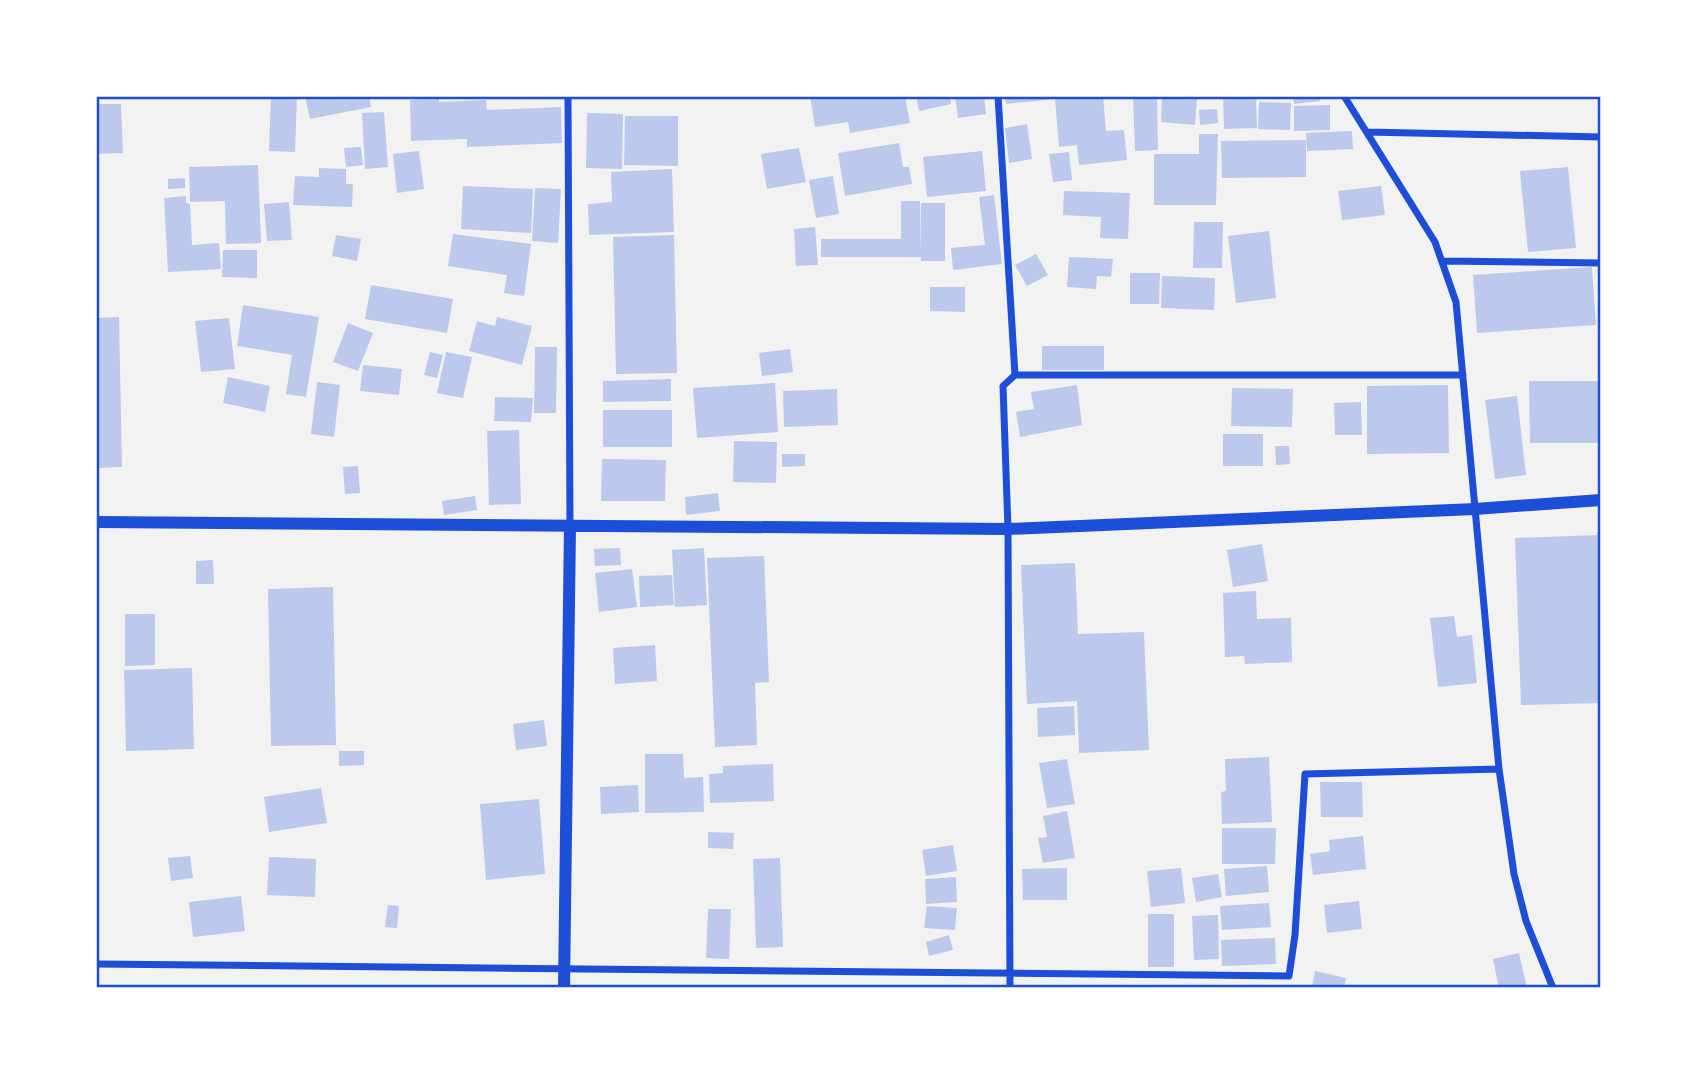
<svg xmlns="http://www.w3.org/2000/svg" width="1697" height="1084" font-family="'Golos Text',sans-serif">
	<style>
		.building { fill: #bdc9ec }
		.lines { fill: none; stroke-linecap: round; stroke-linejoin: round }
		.minor { stroke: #1d4ed8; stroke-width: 7 }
		.tertiary { stroke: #1d4ed8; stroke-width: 12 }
		.neatline { fill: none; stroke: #1d4ed8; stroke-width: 2.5 }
	</style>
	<rect width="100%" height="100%" fill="#f2f2f2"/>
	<path class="building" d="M 271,96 L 297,96 L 295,152 L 269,151 Z
		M 305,96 L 369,96 L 371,107 L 310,119 Z
		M 810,96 L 905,96 L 910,123 L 850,133 L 848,122 L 815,127 Z
		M 916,96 L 950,96 L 951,104 L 919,111 Z
		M 955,96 L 984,96 L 986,114 L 958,118 Z
		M 1005,96 L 1103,96 L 1106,131 L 1124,130 L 1127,160 L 1079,165 L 1077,145 L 1059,147 L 1055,99 L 1006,104 Z
		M 1133,96 L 1157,96 L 1158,150 L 1135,151 Z
		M 1223,96 L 1256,96 L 1257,128 L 1224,129 Z
		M 1293,96 L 1319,96 L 1320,101 L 1294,104 Z
		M 1162,97 L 1197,99 L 1195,125 L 1161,122 Z
		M 439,99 L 439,102 L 486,100 L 487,110 L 561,107 L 562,143 L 467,147 L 467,139 L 411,141 L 410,100 Z
		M 1259,102 L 1291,103 L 1290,130 L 1258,129 Z
		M 96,104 L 121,104 L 123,153 L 96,154 Z
		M 1330,105 L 1330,130 L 1294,131 L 1294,106 Z
		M 1217,109 L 1218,123 L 1200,125 L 1199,110 Z
		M 384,112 L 388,167 L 365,169 L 362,113 Z
		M 587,113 L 623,114 L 622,169 L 586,168 Z
		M 625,116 L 678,116 L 678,166 L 624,165 Z
		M 1027,124 L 1032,159 L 1009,163 L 1005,128 Z
		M 1352,131 L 1353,149 L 1307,151 L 1306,133 Z
		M 1199,134 L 1218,134 L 1216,205 L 1154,205 L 1154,154 L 1199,154 Z
		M 1306,140 L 1306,177 L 1222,178 L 1221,141 Z
		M 899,143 L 903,167 L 909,167 L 912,184 L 845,196 L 838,153 Z
		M 361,147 L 363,165 L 346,167 L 344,148 Z
		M 799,148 L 806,182 L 767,189 L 761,154 Z
		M 419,151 L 424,189 L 397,193 L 393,154 Z
		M 982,151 L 986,191 L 927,197 L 923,157 Z
		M 1069,152 L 1072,180 L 1053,182 L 1049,154 Z
		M 258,165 L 261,243 L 226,244 L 225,201 L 190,202 L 189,167 Z
		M 1568,167 L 1576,248 L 1528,252 L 1520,171 Z
		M 319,168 L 346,169 L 346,184 L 353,184 L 352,207 L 293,205 L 295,176 L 319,177 Z
		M 672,169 L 674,232 L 589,235 L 588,204 L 612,202 L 611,172 Z
		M 833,176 L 839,214 L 816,218 L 809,180 Z
		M 185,178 L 185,188 L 168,189 L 168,179 Z
		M 463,186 L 533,189 L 531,233 L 461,229 Z
		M 1381,186 L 1385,215 L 1342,220 L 1338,191 Z
		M 535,188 L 561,189 L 558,243 L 532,241 Z
		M 1064,191 L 1130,193 L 1128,239 L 1100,238 L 1101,217 L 1063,215 Z
		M 994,195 L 1002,264 L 953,270 L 951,248 L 985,245 L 979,197 Z
		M 186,196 L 186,203 L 190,204 L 192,245 L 219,243 L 221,269 L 168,272 L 164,198 Z
		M 901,201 L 920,201 L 920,254 L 921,203 L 945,203 L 945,261 L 921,261 L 921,257 L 821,257 L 821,239 L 901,239 Z
		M 289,202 L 292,240 L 267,241 L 264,204 Z
		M 1194,222 L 1223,222 L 1222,268 L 1193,268 Z
		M 815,227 L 818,265 L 796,266 L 794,229 Z
		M 1269,231 L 1276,298 L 1236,303 L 1228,236 Z
		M 453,234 L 531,244 L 524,296 L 504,293 L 507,275 L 448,266 Z
		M 336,235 L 361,239 L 357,261 L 332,256 Z
		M 674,235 L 677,373 L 616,374 L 613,237 Z
		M 223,250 L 257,250 L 257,278 L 222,277 Z
		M 1036,254 L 1048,275 L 1027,286 L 1015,265 Z
		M 1069,257 L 1113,259 L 1111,277 L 1097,276 L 1096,289 L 1067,287 Z
		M 1592,267 L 1596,325 L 1477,333 L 1473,275 Z
		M 1130,273 L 1160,273 L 1159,304 L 1130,304 Z
		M 1162,276 L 1215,278 L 1214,310 L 1161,308 Z
		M 371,285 L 453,299 L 447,333 L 365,319 Z
		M 930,287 L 965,287 L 965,312 L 930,311 Z
		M 243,305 L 319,317 L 306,397 L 286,394 L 292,355 L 237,346 Z
		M 119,317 L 122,467 L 96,468 L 96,318 Z
		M 497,317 L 532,326 L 522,365 L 469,351 L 477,321 L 495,326 Z
		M 229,318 L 235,369 L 201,372 L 195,321 Z
		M 348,323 L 373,333 L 358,371 L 333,362 Z
		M 1042,346 L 1104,346 L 1104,370 L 1042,370 Z
		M 535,347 L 557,347 L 556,413 L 534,413 Z
		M 790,349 L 793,372 L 762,376 L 759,353 Z
		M 430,352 L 443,355 L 437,378 L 424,375 Z
		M 446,352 L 472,357 L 463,398 L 437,393 Z
		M 363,365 L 402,369 L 399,395 L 360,391 Z
		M 228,377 L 270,386 L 265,412 L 223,403 Z
		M 671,379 L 671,401 L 603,402 L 603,381 Z
		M 1529,381 L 1601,381 L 1601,443 L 1530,443 Z
		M 317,382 L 340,385 L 334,437 L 311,434 Z
		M 775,383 L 778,432 L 697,438 L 693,388 Z
		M 1077,385 L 1082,425 L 1020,437 L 1016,412 L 1034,409 L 1031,392 Z
		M 1448,385 L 1449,453 L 1367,454 L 1367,386 Z
		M 1232,388 L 1293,389 L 1292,427 L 1231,426 Z
		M 837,389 L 838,425 L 784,427 L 783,391 Z
		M 1517,396 L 1526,475 L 1495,479 L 1485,400 Z
		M 495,397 L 533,398 L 531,422 L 494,421 Z
		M 1361,402 L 1362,435 L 1335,435 L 1334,403 Z
		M 603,410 L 672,410 L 672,447 L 603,447 Z
		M 519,430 L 521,504 L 489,505 L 487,431 Z
		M 1223,434 L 1263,434 L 1263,466 L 1223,466 Z
		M 734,441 L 777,442 L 776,483 L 733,482 Z
		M 1275,446 L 1289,446 L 1290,464 L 1276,465 Z
		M 782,454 L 805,454 L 805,466 L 782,467 Z
		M 602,459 L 666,460 L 665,501 L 601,501 Z
		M 358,466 L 360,493 L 345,494 L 343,467 Z
		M 718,493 L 720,511 L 686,515 L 685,497 Z
		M 475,496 L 477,510 L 444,515 L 442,501 Z
		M 1597,532 L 1601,532 L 1601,703 L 1521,705 L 1515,538 L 1597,535 Z
		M 1262,544 L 1268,581 L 1233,587 L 1227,550 Z
		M 620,548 L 621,565 L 595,566 L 594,549 Z
		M 704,548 L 707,605 L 675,607 L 672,550 Z
		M 764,556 L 769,682 L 755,683 L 757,745 L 715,747 L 707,558 Z
		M 213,560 L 214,584 L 196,584 L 196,561 Z
		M 1075,563 L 1078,634 L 1144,632 L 1149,750 L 1079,753 L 1077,701 L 1027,704 L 1021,565 Z
		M 632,569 L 637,607 L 599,612 L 595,573 Z
		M 672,575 L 674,605 L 640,607 L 639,576 Z
		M 333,587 L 336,745 L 271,746 L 268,589 Z
		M 1256,591 L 1257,619 L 1291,618 L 1292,662 L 1245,664 L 1244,656 L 1225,657 L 1223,593 Z
		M 125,614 L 155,614 L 155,665 L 125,666 Z
		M 1454,616 L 1457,637 L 1472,635 L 1477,683 L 1438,687 L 1430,618 Z
		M 655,645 L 657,681 L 615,684 L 613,648 Z
		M 192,668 L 194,749 L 126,751 L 124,670 Z
		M 1074,706 L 1075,735 L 1038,737 L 1037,708 Z
		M 544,720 L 547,746 L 516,750 L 513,724 Z
		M 339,751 L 364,751 L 364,765 L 339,766 Z
		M 645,754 L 683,754 L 684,778 L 703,777 L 704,812 L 645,813 Z
		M 1269,757 L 1272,822 L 1222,824 L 1221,792 L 1226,791 L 1225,759 Z
		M 1067,759 L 1075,804 L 1047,808 L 1039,763 Z
		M 773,764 L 774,801 L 710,803 L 709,774 L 723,773 L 723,766 Z
		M 1320,782 L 1362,782 L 1363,817 L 1321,817 Z
		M 638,785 L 639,812 L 601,814 L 600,787 Z
		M 321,788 L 327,823 L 269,832 L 264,797 Z
		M 539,799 L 545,874 L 486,880 L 480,804 Z
		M 1067,811 L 1075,858 L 1043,863 L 1038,838 L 1047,837 L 1043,816 Z
		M 1222,828 L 1276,828 L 1275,864 L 1222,864 Z
		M 708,832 L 734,833 L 733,849 L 708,848 Z
		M 1363,836 L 1366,869 L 1313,875 L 1310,854 L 1330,851 L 1329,840 Z
		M 953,845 L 957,871 L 926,876 L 922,850 Z
		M 190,856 L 193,878 L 171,881 L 168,858 Z
		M 269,857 L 316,859 L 315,897 L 267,895 Z
		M 780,858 L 783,947 L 756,948 L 753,859 Z
		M 1267,866 L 1269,892 L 1226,896 L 1224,869 Z
		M 1067,868 L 1067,900 L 1023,900 L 1022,869 Z
		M 1181,868 L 1185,903 L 1151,907 L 1147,871 Z
		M 1218,874 L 1222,897 L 1196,902 L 1192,878 Z
		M 956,877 L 957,902 L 926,904 L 925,879 Z
		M 241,896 L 245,931 L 193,937 L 189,902 Z
		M 1359,901 L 1362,929 L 1327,933 L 1324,905 Z
		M 1269,903 L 1271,927 L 1222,930 L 1220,906 Z
		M 388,905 L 399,906 L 397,928 L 385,927 Z
		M 927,906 L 957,908 L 955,930 L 924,928 Z
		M 708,909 L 731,909 L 729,959 L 706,958 Z
		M 1148,914 L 1174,914 L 1174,967 L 1148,967 Z
		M 1218,915 L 1219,959 L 1194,960 L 1192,916 Z
		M 949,935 L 953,950 L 929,956 L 926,942 Z
		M 1275,938 L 1276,964 L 1222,966 L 1221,940 Z
		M 1519,953 L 1527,988 L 1499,988 L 1493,959 Z
		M 1315,971 L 1346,978 L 1344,988 L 1312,987 Z"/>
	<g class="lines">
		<path class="minor" d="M 568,96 L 570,526
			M 998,96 L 1015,375 L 1003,386 L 1008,529 L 1010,988
			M 1344,96 L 1435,242 L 1456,302 L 1499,769 L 1514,874 L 1526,921 L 1553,988
			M 1367,132 L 1601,137
			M 1442,261 L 1601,263
			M 1015,375 L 1463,375
			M 96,964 L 1289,976 L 1295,935 L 1305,774 L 1499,769"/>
		<path class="tertiary" d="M 96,522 L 1008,529 L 1475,509 L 1601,500
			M 564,988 L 570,526"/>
	</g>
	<rect width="1697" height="1084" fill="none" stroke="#ffffff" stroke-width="196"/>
	<rect x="98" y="98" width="1501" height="888" class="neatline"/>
</svg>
